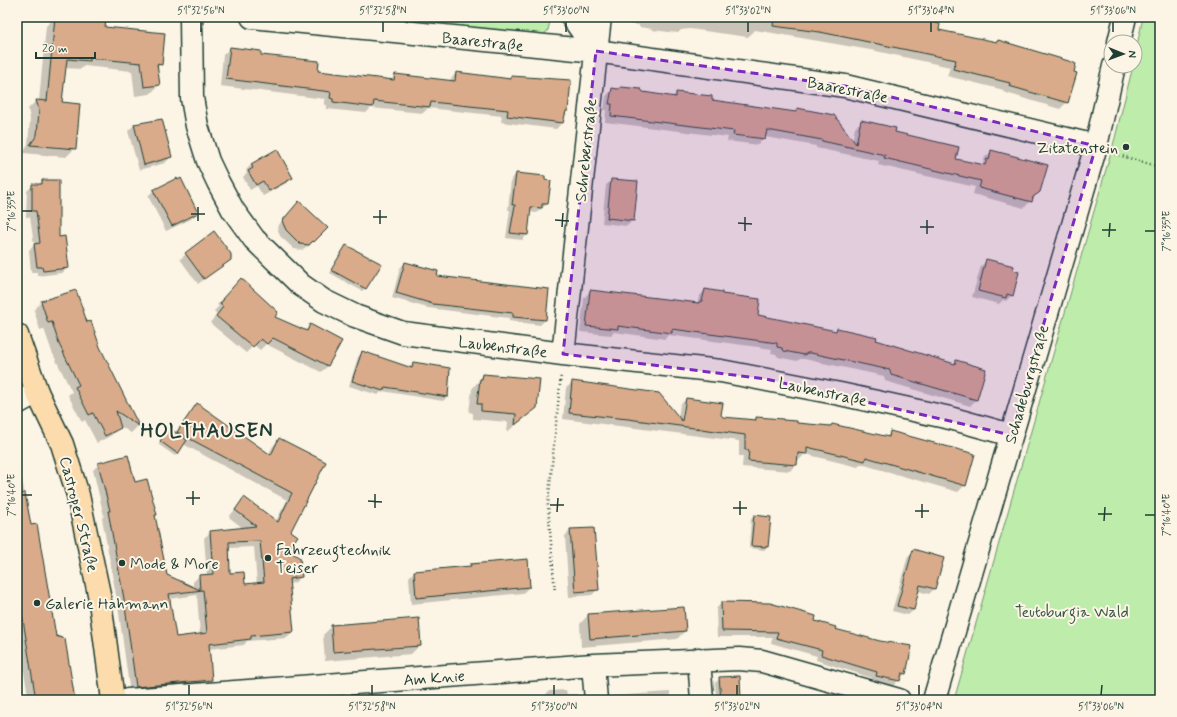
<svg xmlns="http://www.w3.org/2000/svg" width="1177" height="717" font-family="Mynerve,sans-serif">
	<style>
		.green { fill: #bdecab; stroke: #6e9470 }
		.shadow { fill: #0003; fill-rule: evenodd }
		.building { fill: #d9ab8a; stroke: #1f3d34; fill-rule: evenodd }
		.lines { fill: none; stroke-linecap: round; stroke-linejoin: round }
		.minor-casing { stroke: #1f3d34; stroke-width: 25 }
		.major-casing { stroke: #1f3d34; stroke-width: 25 }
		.path { stroke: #1f3d34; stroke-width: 2.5; stroke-dasharray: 1 3; stroke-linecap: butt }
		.minor { stroke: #fcf5e5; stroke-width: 22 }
		.major { stroke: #fcdcac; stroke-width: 22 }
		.marked { fill: #7b2cbf; fill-opacity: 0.2; stroke: #7b2cbf; stroke-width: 3; stroke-dasharray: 8 5; stroke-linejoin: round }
		.ticks { fill: none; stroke: #1f3d34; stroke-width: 1.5 }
		.poi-dot { fill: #1f3d34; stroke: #fcf5e5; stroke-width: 1.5 }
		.labels { text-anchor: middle; stroke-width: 4; stroke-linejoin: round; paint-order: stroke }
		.street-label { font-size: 16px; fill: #1f3d34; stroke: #fcf5e5 }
		.poi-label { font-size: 16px; fill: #1f3d34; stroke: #fcf5e5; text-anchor: start }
		.park-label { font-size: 16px; fill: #375746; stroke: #fcf5e5 }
		.district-label { font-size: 20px; font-weight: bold; letter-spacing: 1px; fill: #1f3d34; stroke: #fcf5e5 }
		.neatline { fill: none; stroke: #1f3d34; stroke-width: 1.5 }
		.ticks-label { font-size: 10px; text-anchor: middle; fill: #1f3d34 }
	</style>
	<rect width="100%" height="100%" fill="#fcf5e5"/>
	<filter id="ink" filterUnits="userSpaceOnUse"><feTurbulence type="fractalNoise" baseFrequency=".025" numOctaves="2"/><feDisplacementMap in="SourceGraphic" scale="8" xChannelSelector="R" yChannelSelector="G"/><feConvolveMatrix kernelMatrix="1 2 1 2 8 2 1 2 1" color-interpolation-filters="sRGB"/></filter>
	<g filter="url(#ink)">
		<path class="green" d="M 329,17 L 551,17 L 548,30 L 543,36 Z
			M 1143,17 L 1160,17 L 1160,700 L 954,700 L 1115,138 L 1133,66 L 1135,66 L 1135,55 Z"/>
		<path class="shadow" d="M 55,17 L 103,28 L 161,64 L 157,68 L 159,85 L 150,94 L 135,96 L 132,71 L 84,66 L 81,69 L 65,68 L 61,103 L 75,148 L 66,157 L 23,153 L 28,144 L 30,119 L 28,109 L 36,101 L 39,101 L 46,26 Z
			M 628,17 L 929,17 L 928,21 L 937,30 L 1067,102 L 1060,109 L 1003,92 L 1004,90 L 947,76 L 950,67 L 876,51 L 755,30 L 748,37 L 690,29 L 681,30 L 678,33 L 652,30 L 653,29 L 639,27 L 639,25 L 628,24 Z
			M 230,48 L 316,72 L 390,81 L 395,75 L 449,81 L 456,73 L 509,79 L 511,77 L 567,111 L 564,114 L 562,123 L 556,129 L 501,122 L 502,116 L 428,108 L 423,113 L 371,108 L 366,113 L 327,109 L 327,105 L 324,105 L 325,99 L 220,86 L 223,55 Z
			M 612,90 L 672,97 L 677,93 L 711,101 L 794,113 L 797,110 L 852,141 L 855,128 L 861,121 L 894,133 L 955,159 L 982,165 L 985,157 L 992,151 L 1039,192 L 1024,208 L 973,194 L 975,187 L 878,165 L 879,161 L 816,148 L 816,146 L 765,137 L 758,145 L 727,141 L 728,137 L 605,122 L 606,110 L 604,110 L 606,96 Z
			M 161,120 L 171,157 L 165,163 L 139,170 L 128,131 L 134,125 Z
			M 277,151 L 292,178 L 286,183 L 263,196 L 257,186 L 250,190 L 243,177 L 247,173 L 246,170 L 251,165 Z
			M 516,174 L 547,204 L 536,213 L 529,212 L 527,235 L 522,240 L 506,238 L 510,210 L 508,210 L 511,179 Z
			M 612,180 L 633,220 L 627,226 L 602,223 L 606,185 Z
			M 43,181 L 68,268 L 62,273 L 37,276 L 37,272 L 31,272 L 29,250 L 34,245 L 30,217 L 26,217 L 27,191 L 33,185 L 38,185 Z
			M 154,190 L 197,213 L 191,219 L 166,231 L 148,196 Z
			M 299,202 L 326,228 L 308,247 L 307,246 L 302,250 L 294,249 L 280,236 L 277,227 Z
			M 214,232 L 232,257 L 198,284 L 180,259 Z
			M 346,246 L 365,288 L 362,291 L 330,273 Z
			M 987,260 L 1012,271 L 1012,295 L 1006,301 L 1003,300 L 999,304 L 972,297 L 981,266 Z
			M 405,263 L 436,276 L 548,289 L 545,320 L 540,325 L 509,321 L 509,318 L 428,308 L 392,298 L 400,268 Z
			M 234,286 L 273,317 L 305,331 L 311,325 L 341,341 L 328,366 L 321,372 L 266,344 L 260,350 L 254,345 L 246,353 L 210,323 L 217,314 L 214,311 L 219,306 L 217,305 Z
			M 705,290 L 721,295 L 757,315 L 835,332 L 837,330 L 953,364 L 956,362 L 976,400 L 970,406 L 885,381 L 884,376 L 804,359 L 800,359 L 797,361 L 778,357 L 776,354 L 771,353 L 772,349 L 668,335 L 665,339 L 614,332 L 611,335 L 580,332 L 584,298 L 590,291 L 697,304 L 699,297 Z
			M 76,291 L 87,323 L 138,426 L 131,433 L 120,426 L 112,435 L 97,443 L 85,420 L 82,422 L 68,395 L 72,392 L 52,352 L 44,329 L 40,330 L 34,310 L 41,302 Z
			M 362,353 L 409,368 L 414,363 L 450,377 L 447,397 L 443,401 L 382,391 L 378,395 L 349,386 L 358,357 Z
			M 483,375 L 536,408 L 507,432 L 508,422 L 473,419 L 473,413 L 469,412 L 472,389 Z
			M 573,382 L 678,417 L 680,405 L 686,399 L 722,418 L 753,421 L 756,418 L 830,427 L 832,425 L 886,437 L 891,432 L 965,485 L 958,492 L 861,464 L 858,467 L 805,454 L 799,460 L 797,460 L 796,464 L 790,471 L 742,467 L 743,456 L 739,456 L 739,441 L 563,419 L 566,388 Z
			M 197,404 L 268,455 L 273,446 L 279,439 L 325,463 L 290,532 L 287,550 L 301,577 L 294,583 L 289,584 L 293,632 L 287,638 L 247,641 L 244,645 L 208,649 L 211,679 L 204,686 L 130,693 L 118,606 L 102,518 L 104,516 L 93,470 L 99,464 L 135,483 L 156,515 L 154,516 L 166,575 L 193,588 L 193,582 L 199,576 L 207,575 L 204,538 L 211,532 L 244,529 L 229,517 L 244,498 L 276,521 L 287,500 L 183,444 L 175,456 L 158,444 L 167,432 L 175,433 ZM 254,547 L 257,584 L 244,585 L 230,574 L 228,548 ZM 197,595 L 200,635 L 175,638 L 169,599 Z
			M 17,466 L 20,466 L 30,527 L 55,637 L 74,700 L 29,700 L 23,667 L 17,668 L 17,637 L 20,637 L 17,621 Z
			M 754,516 L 770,518 L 767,547 L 764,550 L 749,548 L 751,519 Z
			M 571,530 L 598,589 L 592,595 L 569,597 L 565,536 Z
			M 914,551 L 943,559 L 934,589 L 929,594 L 918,591 L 914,610 L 908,615 L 892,611 L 908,556 Z
			M 471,565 L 529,587 L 523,593 L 411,604 L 409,577 L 414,572 L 468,568 Z
			M 721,603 L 814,622 L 834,629 L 905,674 L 893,686 L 871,682 L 872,678 L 816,660 L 817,656 L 771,643 L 773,637 L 717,637 L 716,609 Z
			M 588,615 L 685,631 L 677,639 L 581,647 L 580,624 Z
			M 332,626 L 420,645 L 411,654 L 325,661 L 323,635 Z
			M 720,678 L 740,700 L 716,700 L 715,683 Z
			M 566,690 L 567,694 L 577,694 L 577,700 L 522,700 L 523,698 L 544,697 L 549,691 Z
			M 670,692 L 670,700 L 608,700 L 612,696 Z"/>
		<path class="building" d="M 55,17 L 106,19 L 105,27 L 165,33 L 162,65 L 157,64 L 160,85 L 144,87 L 141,63 L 90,58 L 90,61 L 67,59 L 62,102 L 80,104 L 76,149 L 30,145 L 37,135 L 39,110 L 36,100 L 47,101 Z
			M 774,17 L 911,17 L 940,24 L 939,30 L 997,42 L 998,40 L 1072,62 L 1076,64 L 1074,72 L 1077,73 L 1068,103 L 1009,86 L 1010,83 L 953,69 L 956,60 L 820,32 L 773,26 Z
			M 230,47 L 261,51 L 261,55 L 319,61 L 318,71 L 394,80 L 395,74 L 455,81 L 456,72 L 511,79 L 511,76 L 571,80 L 568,111 L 566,111 L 563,123 L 507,116 L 508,110 L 431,102 L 430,107 L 374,101 L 373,107 L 333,102 L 333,99 L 330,98 L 331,92 L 226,79 Z
			M 621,87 L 641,89 L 643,92 L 676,97 L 676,92 L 712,96 L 712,100 L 796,112 L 797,108 L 834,115 L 856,144 L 861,120 L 896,128 L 895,132 L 959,147 L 956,159 L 985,165 L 987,159 L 989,160 L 991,150 L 1048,165 L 1040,192 L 1033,197 L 1032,202 L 979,188 L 981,181 L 884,158 L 885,155 L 822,141 L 822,140 L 767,130 L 765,139 L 733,135 L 734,131 L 611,116 L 612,104 L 609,104 L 612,88 L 618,89 Z
			M 162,119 L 172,157 L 144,165 L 134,124 Z
			M 277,149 L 293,178 L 269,191 L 263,181 L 256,185 L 248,171 L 253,168 L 251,164 Z
			M 516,173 L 545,176 L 545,180 L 551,181 L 548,204 L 542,204 L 542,208 L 531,207 L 528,235 L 510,233 L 515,205 L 512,205 Z
			M 177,178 L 178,180 L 181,178 L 198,213 L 172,226 L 153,190 Z
			M 611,179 L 638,181 L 634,221 L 607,218 Z
			M 42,180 L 59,180 L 59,237 L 65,236 L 69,268 L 43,271 L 42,267 L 37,267 L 34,244 L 40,243 L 36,211 L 32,211 L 32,184 L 42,184 Z
			M 299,201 L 328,228 L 314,242 L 313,241 L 309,245 L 300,244 L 286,230 L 282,221 Z
			M 214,231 L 231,254 L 231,260 L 204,279 L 185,253 Z
			M 346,245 L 382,264 L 366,289 L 331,270 Z
			M 986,259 L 1014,266 L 1013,270 L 1019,272 L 1013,296 L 1007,294 L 1006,298 L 978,291 Z
			M 405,262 L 438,271 L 437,276 L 549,289 L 546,320 L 513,317 L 513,313 L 433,304 L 396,293 Z
			M 241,278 L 278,312 L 275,317 L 307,331 L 310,324 L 342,341 L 328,366 L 273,338 L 267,344 L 261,339 L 253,347 L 216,316 L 223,307 L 220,304 L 224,299 L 223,298 Z
			M 705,289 L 722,292 L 722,294 L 760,299 L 758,315 L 836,331 L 837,328 L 877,337 L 876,340 L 955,364 L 956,360 L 986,369 L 977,400 L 891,375 L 890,370 L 811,353 L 807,353 L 804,355 L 784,351 L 782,348 L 777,347 L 777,343 L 672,329 L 672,333 L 618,326 L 618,329 L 586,326 L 590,290 L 699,303 L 700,301 L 702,301 Z
			M 76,290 L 87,322 L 91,321 L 100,347 L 139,426 L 116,411 L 121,428 L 105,436 L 93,413 L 89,415 L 75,387 L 79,385 L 59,344 L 52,322 L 48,323 L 41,301 Z
			M 362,351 L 412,368 L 413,362 L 450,368 L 448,397 L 385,387 L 383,391 L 352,381 Z
			M 483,374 L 540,379 L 537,408 L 515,425 L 516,414 L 481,411 L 481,404 L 477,404 L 480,379 L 482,379 Z
			M 572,381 L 659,393 L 682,421 L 686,398 L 723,403 L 721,415 L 723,417 L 756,420 L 756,417 L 783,419 L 783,420 L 797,421 L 797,423 L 831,426 L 832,424 L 889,437 L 890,431 L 975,454 L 966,486 L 866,457 L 865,461 L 807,447 L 807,454 L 798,453 L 797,465 L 748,461 L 749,450 L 745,450 L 745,435 L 628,419 L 569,413 Z
			M 197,403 L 271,455 L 279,438 L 326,462 L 291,531 L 298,536 L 288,550 L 300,558 L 302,577 L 289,579 L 294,632 L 251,636 L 251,639 L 209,644 L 212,680 L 136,687 L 124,599 L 108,511 L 110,511 L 98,463 L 128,455 L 135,482 L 147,479 L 157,515 L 155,515 L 167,575 L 200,590 L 199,575 L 213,574 L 210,531 L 256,526 L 235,510 L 244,497 L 278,522 L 292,493 L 177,432 ZM 260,541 L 264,582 L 245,584 L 244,572 L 230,573 L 229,542 ZM 203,590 L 207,633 L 176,637 L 169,594 Z
			M 169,428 L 187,440 L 178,454 L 160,441 Z
			M 25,493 L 31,525 L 37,524 L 56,636 L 65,639 L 75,700 L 36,700 L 17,583 L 17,494 Z
			M 754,515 L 771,517 L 768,547 L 751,546 Z
			M 594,528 L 599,590 L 575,592 L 570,529 Z
			M 913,549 L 944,558 L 935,589 L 920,585 L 914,610 L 897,606 Z
			M 528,559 L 530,587 L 416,598 L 414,571 L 471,566 L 470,564 Z
			M 721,602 L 770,603 L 816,616 L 815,621 L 836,627 L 835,629 L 880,641 L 912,646 L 906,674 L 902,673 L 900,681 L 876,676 L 877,672 L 821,655 L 822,650 L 776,638 L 778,632 L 722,631 Z
			M 684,607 L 686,631 L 590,639 L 588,614 Z
			M 419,618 L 421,646 L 333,652 L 331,625 Z
			M 740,676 L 741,700 L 721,700 L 719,677 Z"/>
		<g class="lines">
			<defs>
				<path id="minor" d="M 191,17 L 192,98 L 197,126 L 208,161 L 218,182 L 233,210 L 254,239 L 301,285 L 324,301 L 355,316 L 403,333 L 563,354 L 721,371 L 840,394 L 950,418 L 1011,435
					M 252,17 L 596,51 L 845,86 L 1096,146
					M 572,17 L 596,51
					M 1119,42 L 1125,17
					M 563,354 L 600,17
					M 17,403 L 37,392
					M 699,659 L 702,700
					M 593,665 L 596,700
					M 128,700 L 593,665 L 739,659 L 762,661 L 899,700
					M 934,700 L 1096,146 L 1114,66"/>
				<path id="major" d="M 17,335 L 37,392 L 62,444 L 78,495 L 99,594 L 113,700"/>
			</defs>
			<use href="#minor" class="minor-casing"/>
			<use href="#major" class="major-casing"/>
			<path class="path" d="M 1115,154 L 1160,167
				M 555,593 L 548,505 L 561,374"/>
			<use href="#minor" class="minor"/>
			<use href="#major" class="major"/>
		</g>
	</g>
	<path class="marked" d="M 596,51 L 845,86 L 1096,146 L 1011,435 L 766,379 L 563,354 Z"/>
	<path class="ticks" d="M 201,32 L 201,22M 383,32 L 383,22M 566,32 L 566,22M 748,32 L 748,22M 931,32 L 931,22M 1113,32 L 1113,22M 22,211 L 32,211M 191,214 L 205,214M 373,217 L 387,217M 555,220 L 569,221M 198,221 L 198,207M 738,223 L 752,224M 380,224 L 380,210M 562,227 L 563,213M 920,227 L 934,227M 1102,230 L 1116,230M 745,231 L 745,217M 1145,231 L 1155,231M 927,234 L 927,220M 1109,237 L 1110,223M 22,495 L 32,495M 186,498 L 200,498M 368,501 L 382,502M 193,505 L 193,491M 550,505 L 564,505M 375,508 L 375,494M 733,508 L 747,508M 915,511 L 929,511M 557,512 L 558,498M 1098,514 L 1112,514M 740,515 L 740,501M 1145,515 L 1155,515M 922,518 L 922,504M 1104,521 L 1105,507M 189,695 L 189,685M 372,695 L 372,685M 554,695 L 554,685M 737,695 L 737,685M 919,695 L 919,685M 1101,695 L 1102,685"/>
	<g class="poi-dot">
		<circle cx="1126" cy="147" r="4"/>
		<circle cx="268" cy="558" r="4"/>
		<circle cx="122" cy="563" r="4"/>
		<circle cx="37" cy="603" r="4"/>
	</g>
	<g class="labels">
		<g class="street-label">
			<text transform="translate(483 41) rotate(6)" y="6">Baarestraße</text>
			<text transform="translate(848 89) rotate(11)" y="6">Baarestraße</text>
			<text transform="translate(585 150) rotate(-84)" y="6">Schreberstraße</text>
			<text transform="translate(503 346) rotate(7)" y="6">Laubenstraße</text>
			<text transform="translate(1026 384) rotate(-74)" y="6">Schadeburgstraße</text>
			<text transform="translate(823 391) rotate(12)" y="6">Laubenstraße</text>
			<text transform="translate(80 514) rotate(76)" y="6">Castroper Straße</text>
			<text transform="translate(434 677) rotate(-4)" y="6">Am Knie</text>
		</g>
		<g class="poi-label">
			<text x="1118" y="153" text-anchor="end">Zitatenstein</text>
			<text x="276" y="555">Fahrzeugtechnik<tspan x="276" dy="18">Teiser</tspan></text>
			<text x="130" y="569">Mode &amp; More</text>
			<text x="45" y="609">Galerie Hahmann</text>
		</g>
		<g class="park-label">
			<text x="1072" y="617">Teutoburgia Wald</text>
		</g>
		<g class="district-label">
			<text x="207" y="437">HOLTHAUSEN</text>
		</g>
	</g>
	<rect width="1177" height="717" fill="none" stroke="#fcf5e5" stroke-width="44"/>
	<g transform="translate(1123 54) rotate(91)"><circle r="19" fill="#fcf5e5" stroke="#a4ab9e"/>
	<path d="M0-3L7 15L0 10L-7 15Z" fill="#1f3d34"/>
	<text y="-6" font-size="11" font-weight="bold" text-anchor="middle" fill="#1f3d34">N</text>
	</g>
	<path d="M36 52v6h59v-6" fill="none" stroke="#1f3d34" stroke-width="2"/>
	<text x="42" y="52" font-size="12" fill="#1f3d34" stroke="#fcf5e5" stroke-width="3" paint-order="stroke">20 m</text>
	<rect x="22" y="22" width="1133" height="673" class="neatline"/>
	<g class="ticks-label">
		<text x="201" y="14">51°32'56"N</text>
		<text x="383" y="14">51°32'58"N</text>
		<text x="566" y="14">51°33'00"N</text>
		<text x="748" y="14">51°33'02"N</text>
		<text x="931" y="14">51°33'04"N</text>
		<text x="1113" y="14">51°33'06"N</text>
		<text transform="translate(11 211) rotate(-90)" y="4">7°16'35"E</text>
		<text transform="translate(1166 231) rotate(-90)" y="4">7°16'35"E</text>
		<text transform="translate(11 495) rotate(-90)" y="4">7°16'40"E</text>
		<text transform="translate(1166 515) rotate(-90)" y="4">7°16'40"E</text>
		<text x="189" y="710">51°32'56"N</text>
		<text x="372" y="710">51°32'58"N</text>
		<text x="554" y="710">51°33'00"N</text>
		<text x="737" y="710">51°33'02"N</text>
		<text x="919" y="710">51°33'04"N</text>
		<text x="1101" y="710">51°33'06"N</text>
	</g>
</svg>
